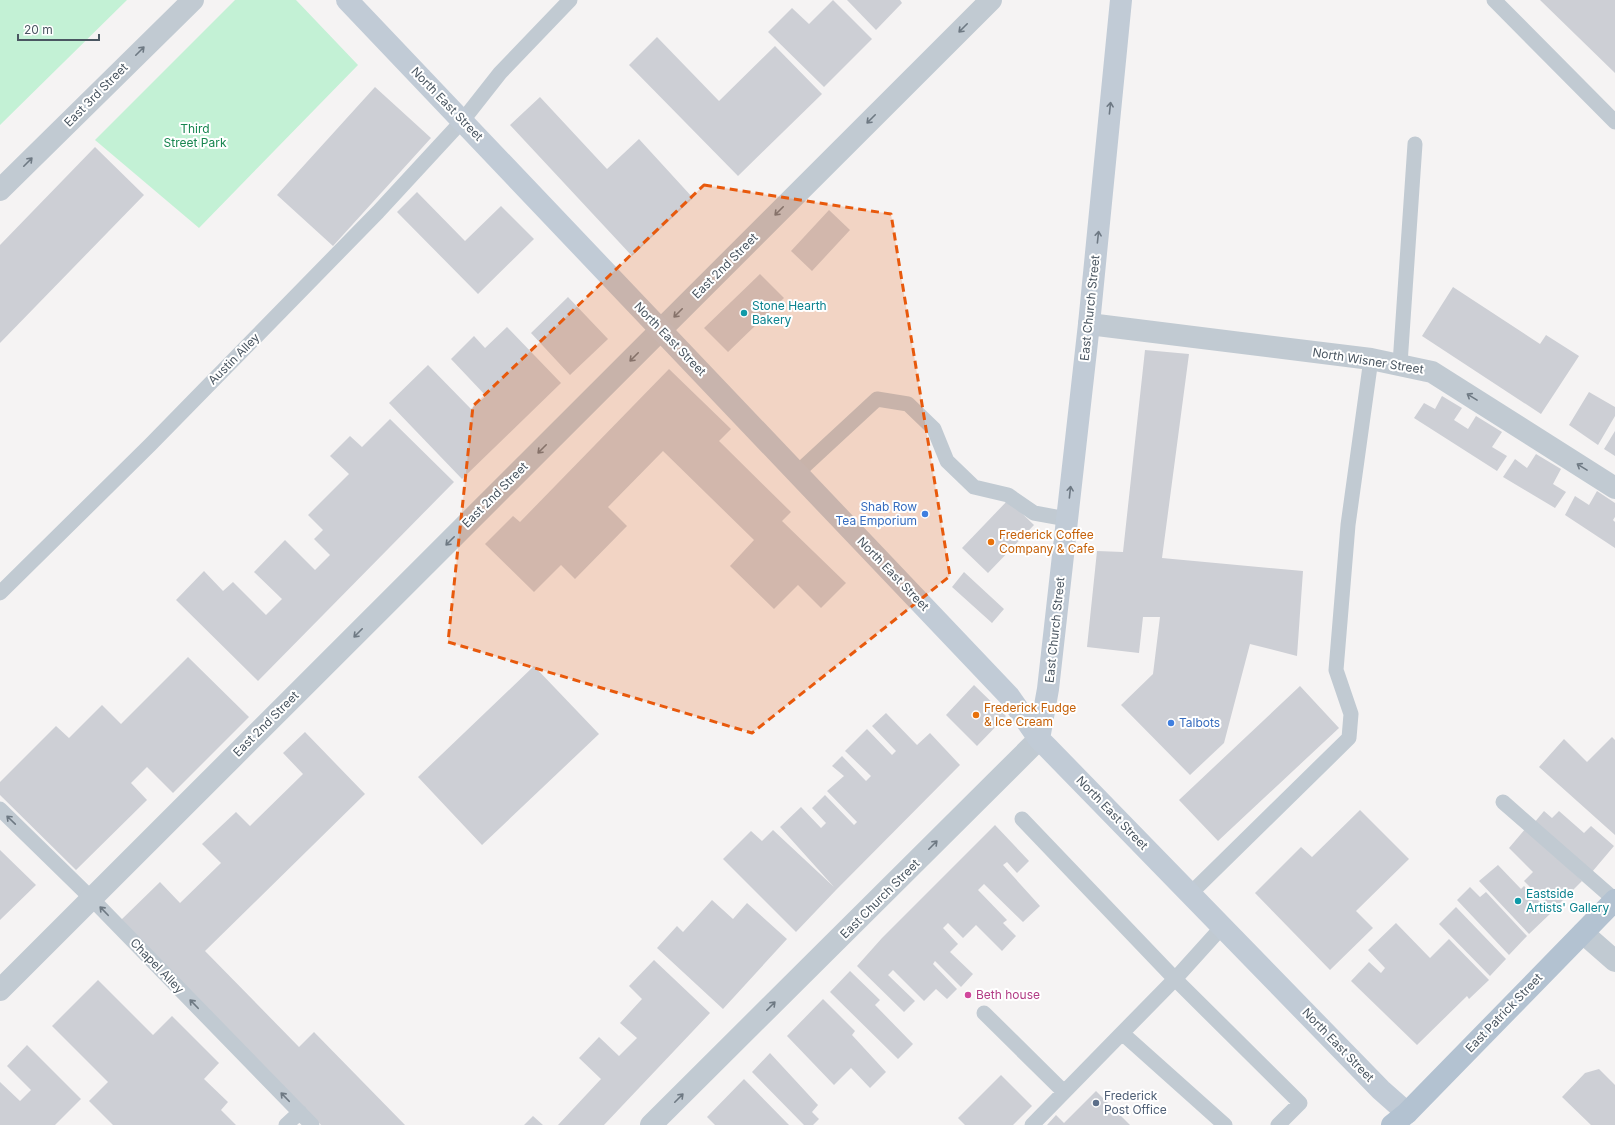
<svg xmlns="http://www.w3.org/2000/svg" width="1615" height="1125" font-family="Inter,sans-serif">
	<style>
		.green { fill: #c3f1d5 }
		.building { fill: #cdcfd5 }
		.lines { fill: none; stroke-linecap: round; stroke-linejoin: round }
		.service { stroke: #c1cad2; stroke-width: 15 }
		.minor { stroke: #c1cad2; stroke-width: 22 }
		.tertiary { stroke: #c1cad2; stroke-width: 22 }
		.secondary { stroke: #c1cbd6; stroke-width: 22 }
		.primary { stroke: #b3c2d1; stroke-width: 22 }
		.oneway { stroke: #6e7983 }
		.oneway2 { stroke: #6e7984 }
		.marked { fill: #e8590c; fill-opacity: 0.2; stroke: #e8590c; stroke-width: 3; stroke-dasharray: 8 5; stroke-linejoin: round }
		.culture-dot { fill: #0f9aa8; stroke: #fff; stroke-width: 1.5 }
		.shop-dot { fill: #3f7fe0; stroke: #fff; stroke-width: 1.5 }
		.food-dot { fill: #e8710a; stroke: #fff; stroke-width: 1.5 }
		.hotel-dot { fill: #d1479c; stroke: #fff; stroke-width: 1.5 }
		.service-dot { fill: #5c6f8a; stroke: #fff; stroke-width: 1.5 }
		.labels { text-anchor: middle; stroke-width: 4; stroke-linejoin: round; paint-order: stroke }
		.street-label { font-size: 12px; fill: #4a5661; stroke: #fff }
		.park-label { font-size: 12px; fill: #17864f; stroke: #fff }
		.culture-label { font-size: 12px; fill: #0d838f; stroke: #fff; text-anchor: start }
		.shop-label { font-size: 12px; fill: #366cbe; stroke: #fff; text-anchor: end }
		.food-label { font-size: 12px; fill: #c56008; stroke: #fff; text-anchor: start }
		.hotel-label { font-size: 12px; fill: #b23c85; stroke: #fff; text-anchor: start }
		.service-label { font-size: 12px; fill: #4e5e75; stroke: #fff; text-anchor: start }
	</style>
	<rect width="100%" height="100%" fill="#f5f3f3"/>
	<path class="green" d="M 0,0 L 127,0 L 0,125 Z
		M 235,0 L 296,0 L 358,65 L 199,228 L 95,140 Z"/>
	<path class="building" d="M 833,0 L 872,39 L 824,87 L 768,32 L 792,8 L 809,24 Z
		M 847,0 L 900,0 L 902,3 L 876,30 Z
		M 1540,0 L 1615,0 L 1615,73 Z
		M 657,37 L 719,101 L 775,46 L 822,94 L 738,176 L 629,65 Z
		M 375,87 L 431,138 L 333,246 L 277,195 Z
		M 540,97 L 607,169 L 639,139 L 693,198 L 632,256 L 510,125 Z
		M 95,147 L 144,195 L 0,343 L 0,245 Z
		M 417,192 L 465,241 L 501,206 L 534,239 L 478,294 L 397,212 Z
		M 829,210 L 850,230 L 812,271 L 791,251 Z
		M 760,274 L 784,298 L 728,352 L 704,328 Z
		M 1453,287 L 1540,344 L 1546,335 L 1579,356 L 1541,414 L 1422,336 Z
		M 568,297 L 608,339 L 570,375 L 531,333 Z
		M 507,327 L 561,383 L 462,479 L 389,403 L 428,365 L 471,409 L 486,396 L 451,359 L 474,336 L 485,348 Z
		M 1145,350 L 1189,354 L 1162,558 L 1303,571 L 1297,656 L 1250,644 L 1224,743 L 1190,775 L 1121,705 L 1153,674 L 1160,617 L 1143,617 L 1139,653 L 1087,647 L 1097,551 L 1123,552 Z
		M 669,369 L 731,429 L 719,441 L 791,512 L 782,521 L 846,583 L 821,608 L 798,585 L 774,609 L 730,566 L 754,540 L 663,451 L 608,507 L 627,526 L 575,579 L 561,565 L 534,592 L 485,544 L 513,516 L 520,522 Z
		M 1589,392 L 1615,407 L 1615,416 L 1598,445 L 1569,425 Z
		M 1442,396 L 1462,408 L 1454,420 L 1468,429 L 1476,416 L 1502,432 L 1492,447 L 1507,456 L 1497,471 L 1414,418 L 1424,403 L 1435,409 Z
		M 390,419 L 454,482 L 258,681 L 176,600 L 204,571 L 223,591 L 233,582 L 266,615 L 282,599 L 254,572 L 285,540 L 315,570 L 330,555 L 314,539 L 323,530 L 308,515 L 349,474 L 330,456 L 350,436 L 362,447 Z
		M 1615,431 L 1615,456 L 1604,449 Z
		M 1536,454 L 1561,469 L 1553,484 L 1566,492 L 1555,508 L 1503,477 L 1515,459 L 1527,468 Z
		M 1597,491 L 1615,503 L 1615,517 L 1613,520 L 1615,522 L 1615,548 L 1565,515 L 1575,496 L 1589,505 Z
		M 1008,500 L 1034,525 L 988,573 L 962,548 Z
		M 964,572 L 1004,609 L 992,623 L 952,587 Z
		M 188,657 L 249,717 L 173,793 L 147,767 L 131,783 L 147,800 L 76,870 L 0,795 L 0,782 L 56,726 L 69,738 L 102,705 L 121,724 Z
		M 534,666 L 599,734 L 482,845 L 418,777 Z
		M 974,685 L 1006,716 L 977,746 L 946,715 Z
		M 1300,686 L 1339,728 L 1218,841 L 1179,800 Z
		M 886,713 L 917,745 L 930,733 L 960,765 L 836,890 L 796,932 L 723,859 L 751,831 L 762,841 L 773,830 L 834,887 L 780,827 L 801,807 L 821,828 L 826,823 L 812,808 L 825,795 L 854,825 L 857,822 L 827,791 L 844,776 L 832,766 L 842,756 L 866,781 L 871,776 L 845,751 L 867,729 L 892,755 L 896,751 L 872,726 Z
		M 305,732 L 365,794 L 205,951 L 299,1047 L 314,1032 L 405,1125 L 321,1125 L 121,920 L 160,882 L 180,903 L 221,863 L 202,844 L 236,812 L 250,826 L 303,774 L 283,753 Z
		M 1612,737 L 1615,740 L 1615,835 L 1539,767 L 1564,739 L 1587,762 Z
		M 1360,810 L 1409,859 L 1356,911 L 1373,928 L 1330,970 L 1255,893 L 1301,847 L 1312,857 Z
		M 1544,811 L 1552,818 L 1559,811 L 1584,833 L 1591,826 L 1614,846 L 1592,872 L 1534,823 Z
		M 995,825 L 1029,861 L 1017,873 L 1007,862 L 1003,865 L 1040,906 L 1023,922 L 984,884 L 978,890 L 1007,920 L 1003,923 L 1016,936 L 1002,951 L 976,925 L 963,938 L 948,923 L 943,928 L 958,944 L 950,952 L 973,974 L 961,987 L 935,961 L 933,964 L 957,989 L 947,999 L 936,989 L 924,1001 L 893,970 L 888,975 L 915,1001 L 904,1012 L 857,966 L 882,938 Z
		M 1526,828 L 1582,881 L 1553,910 L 1524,881 L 1533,872 L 1509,848 Z
		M 0,850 L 36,885 L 0,920 Z
		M 1498,865 L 1521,889 L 1524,886 L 1551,913 L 1529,934 L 1479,881 Z
		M 1470,887 L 1480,897 L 1486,892 L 1527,936 L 1509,955 L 1457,900 Z
		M 712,900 L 733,919 L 747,903 L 787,939 L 723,1009 L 657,948 L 677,926 L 683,932 Z
		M 1456,907 L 1506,959 L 1490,976 L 1439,924 Z
		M 1396,923 L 1430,958 L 1449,939 L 1489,980 L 1469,999 L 1467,996 L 1417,1045 L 1351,981 L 1369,962 L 1381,973 L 1385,968 L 1368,950 Z
		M 654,960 L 710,1013 L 604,1125 L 558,1125 L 601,1079 L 579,1058 L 599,1037 L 619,1056 L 637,1038 L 620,1023 L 642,999 L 629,986 Z
		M 850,971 L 880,1000 L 875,1005 L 913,1044 L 898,1059 L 830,992 Z
		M 98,980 L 153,1035 L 172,1016 L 219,1063 L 204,1079 L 228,1102 L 221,1110 L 236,1125 L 113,1125 L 89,1101 L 108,1082 L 52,1026 Z
		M 823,999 L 855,1031 L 852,1035 L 886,1072 L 870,1088 L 851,1068 L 834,1085 L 787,1036 Z
		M 27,1045 L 81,1099 L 55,1125 L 0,1125 L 0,1082 L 20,1101 L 31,1090 L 7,1066 Z
		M 770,1053 L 818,1105 L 812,1112 L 819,1119 L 813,1125 L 804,1125 L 752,1072 Z
		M 1599,1069 L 1615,1085 L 1615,1125 L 1591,1125 L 1562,1097 L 1585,1073 Z
		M 1001,1075 L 1032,1106 L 1013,1125 L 965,1125 L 958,1118 Z
		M 744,1079 L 789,1125 L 715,1125 L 707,1117 Z
		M 1096,1091 L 1130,1125 L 1047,1125 L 1056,1115 L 1064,1123 Z
		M 533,1116 L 543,1125 L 524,1125 Z"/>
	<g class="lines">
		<path class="service" d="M 1494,0 L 1615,122
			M 1400,364 L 1415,144
			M 797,473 L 877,399 L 908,404 L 934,429 L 947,461 L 974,487 L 1008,495 L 1034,513 L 1067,519
			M 0,593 L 150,445 L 378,212 L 463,120 L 500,73 L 570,0
			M 1503,802 L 1615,900
			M 0,809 L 91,898 L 312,1125
			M 1022,819 L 1175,979 L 1300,1103 L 1278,1125
			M 1190,894 L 1349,738 L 1351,714 L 1336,670 L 1348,525 L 1371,359
			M 984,1013 L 1064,1092
			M 1122,1033 L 1175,979 L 1222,927
			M 286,1125 L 300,1112
			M 1032,1125 L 1122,1033 L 1225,1125"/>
		<path class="minor" d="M 1089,324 L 1371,359 L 1432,372 L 1615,488
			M 1583,933 L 1615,961
			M 0,990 L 991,0"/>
		<path class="tertiary" d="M 0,190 L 193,0
			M 651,1125 L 1039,739"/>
		<path class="secondary" d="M 347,0 L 1009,696 L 1039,739 L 1048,748 L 1381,1090 L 1407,1113
			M 1039,739 L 1048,689 L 1089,324 L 1121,0"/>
		<path class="primary" d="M 1392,1125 L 1407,1113 L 1615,900"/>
	</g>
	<defs><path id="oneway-shaft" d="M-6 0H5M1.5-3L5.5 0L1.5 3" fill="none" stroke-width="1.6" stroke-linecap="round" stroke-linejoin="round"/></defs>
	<g class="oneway">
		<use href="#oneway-shaft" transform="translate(963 28) rotate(135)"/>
		<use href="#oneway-shaft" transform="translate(140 51) rotate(-45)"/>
		<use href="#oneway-shaft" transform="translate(871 119) rotate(135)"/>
		<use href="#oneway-shaft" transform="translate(28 162) rotate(-45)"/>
		<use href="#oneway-shaft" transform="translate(779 211) rotate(135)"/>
		<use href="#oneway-shaft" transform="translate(678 313) rotate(135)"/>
		<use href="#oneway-shaft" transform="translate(634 357) rotate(135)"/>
		<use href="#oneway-shaft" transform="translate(1472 397) rotate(-148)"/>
		<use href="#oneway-shaft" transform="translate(542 449) rotate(135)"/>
		<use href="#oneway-shaft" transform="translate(1582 467) rotate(-148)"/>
		<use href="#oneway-shaft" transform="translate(450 541) rotate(135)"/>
		<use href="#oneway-shaft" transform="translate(358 633) rotate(135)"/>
		<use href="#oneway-shaft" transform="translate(11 820) rotate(-136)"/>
		<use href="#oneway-shaft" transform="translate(933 845) rotate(-45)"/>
		<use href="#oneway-shaft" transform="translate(104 911) rotate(-134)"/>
		<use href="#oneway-shaft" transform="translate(194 1004) rotate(-134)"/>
		<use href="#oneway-shaft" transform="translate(771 1006) rotate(-45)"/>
		<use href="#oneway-shaft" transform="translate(285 1097) rotate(-134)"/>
		<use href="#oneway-shaft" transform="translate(679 1098) rotate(-45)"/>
	</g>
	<g class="oneway2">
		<use href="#oneway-shaft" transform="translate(1110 108) rotate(-84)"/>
		<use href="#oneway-shaft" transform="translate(1098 237) rotate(-84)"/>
		<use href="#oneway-shaft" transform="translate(1070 492) rotate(-84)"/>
	</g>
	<path class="marked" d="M 704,185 L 891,214 L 950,576 L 752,733 L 448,642 L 473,406 Z"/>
	<g class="culture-dot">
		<circle cx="744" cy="313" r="4"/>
		<circle cx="1518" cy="901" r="4"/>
	</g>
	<g class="shop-dot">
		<circle cx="925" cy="514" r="4"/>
		<circle cx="1171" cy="723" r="4"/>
	</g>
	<g class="food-dot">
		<circle cx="991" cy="542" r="4"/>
		<circle cx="976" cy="715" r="4"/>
	</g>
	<circle class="hotel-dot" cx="968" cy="995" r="4"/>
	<circle class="service-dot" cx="1096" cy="1103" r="4"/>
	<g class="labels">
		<g class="street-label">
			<text transform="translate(96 95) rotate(-45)" y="4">East 3rd Street</text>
			<text transform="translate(447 104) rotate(46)" y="4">North East Street</text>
			<text transform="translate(725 266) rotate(-45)" y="4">East 2nd Street</text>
			<text transform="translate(1090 308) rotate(-84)" y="4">East Church Street</text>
			<text transform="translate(670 339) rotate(46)" y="4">North East Street</text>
			<text transform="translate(234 359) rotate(-45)" y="4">Austin Alley</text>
			<text transform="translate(1368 361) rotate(9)" y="4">North Wisner Street</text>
			<text transform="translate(495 495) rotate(-45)" y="4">East 2nd Street</text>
			<text transform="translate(893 574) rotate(46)" y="4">North East Street</text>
			<text transform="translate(1055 630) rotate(-84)" y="4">East Church Street</text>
			<text transform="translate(266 724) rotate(-45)" y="4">East 2nd Street</text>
			<text transform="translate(1112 813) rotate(46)" y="4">North East Street</text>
			<text transform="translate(880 899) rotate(-45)" y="4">East Church Street</text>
			<text transform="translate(157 966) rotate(46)" y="4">Chapel Alley</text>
			<text transform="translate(1504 1013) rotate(-46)" y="4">East Patrick Street</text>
			<text transform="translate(1338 1045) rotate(46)" y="4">North East Street</text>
		</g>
		<g class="park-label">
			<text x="195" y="133">Third<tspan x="195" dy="14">Street Park</tspan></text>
		</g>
		<g class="culture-label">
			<text x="752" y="310">Stone Hearth<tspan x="752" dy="14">Bakery</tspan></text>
			<text x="1526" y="898">Eastside<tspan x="1526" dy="14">Artists' Gallery</tspan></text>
		</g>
		<g class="shop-label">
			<text x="917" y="511">Shab Row<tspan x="917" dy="14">Tea Emporium</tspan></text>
			<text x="1179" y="727" text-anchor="start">Talbots</text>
		</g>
		<g class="food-label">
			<text x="999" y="539">Frederick Coffee<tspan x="999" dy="14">Company &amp; Cafe</tspan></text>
			<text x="984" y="712">Frederick Fudge<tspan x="984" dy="14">&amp; Ice Cream</tspan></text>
		</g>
		<g class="hotel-label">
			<text x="976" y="999">Beth house</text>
		</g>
		<g class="service-label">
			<text x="1104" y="1100">Frederick<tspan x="1104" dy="14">Post Office</tspan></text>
		</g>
	</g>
	<path d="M18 34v6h81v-6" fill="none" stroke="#4a5661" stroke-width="2"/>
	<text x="24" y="34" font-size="12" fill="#4a5661" stroke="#ffffff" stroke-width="3" paint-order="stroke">20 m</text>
</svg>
